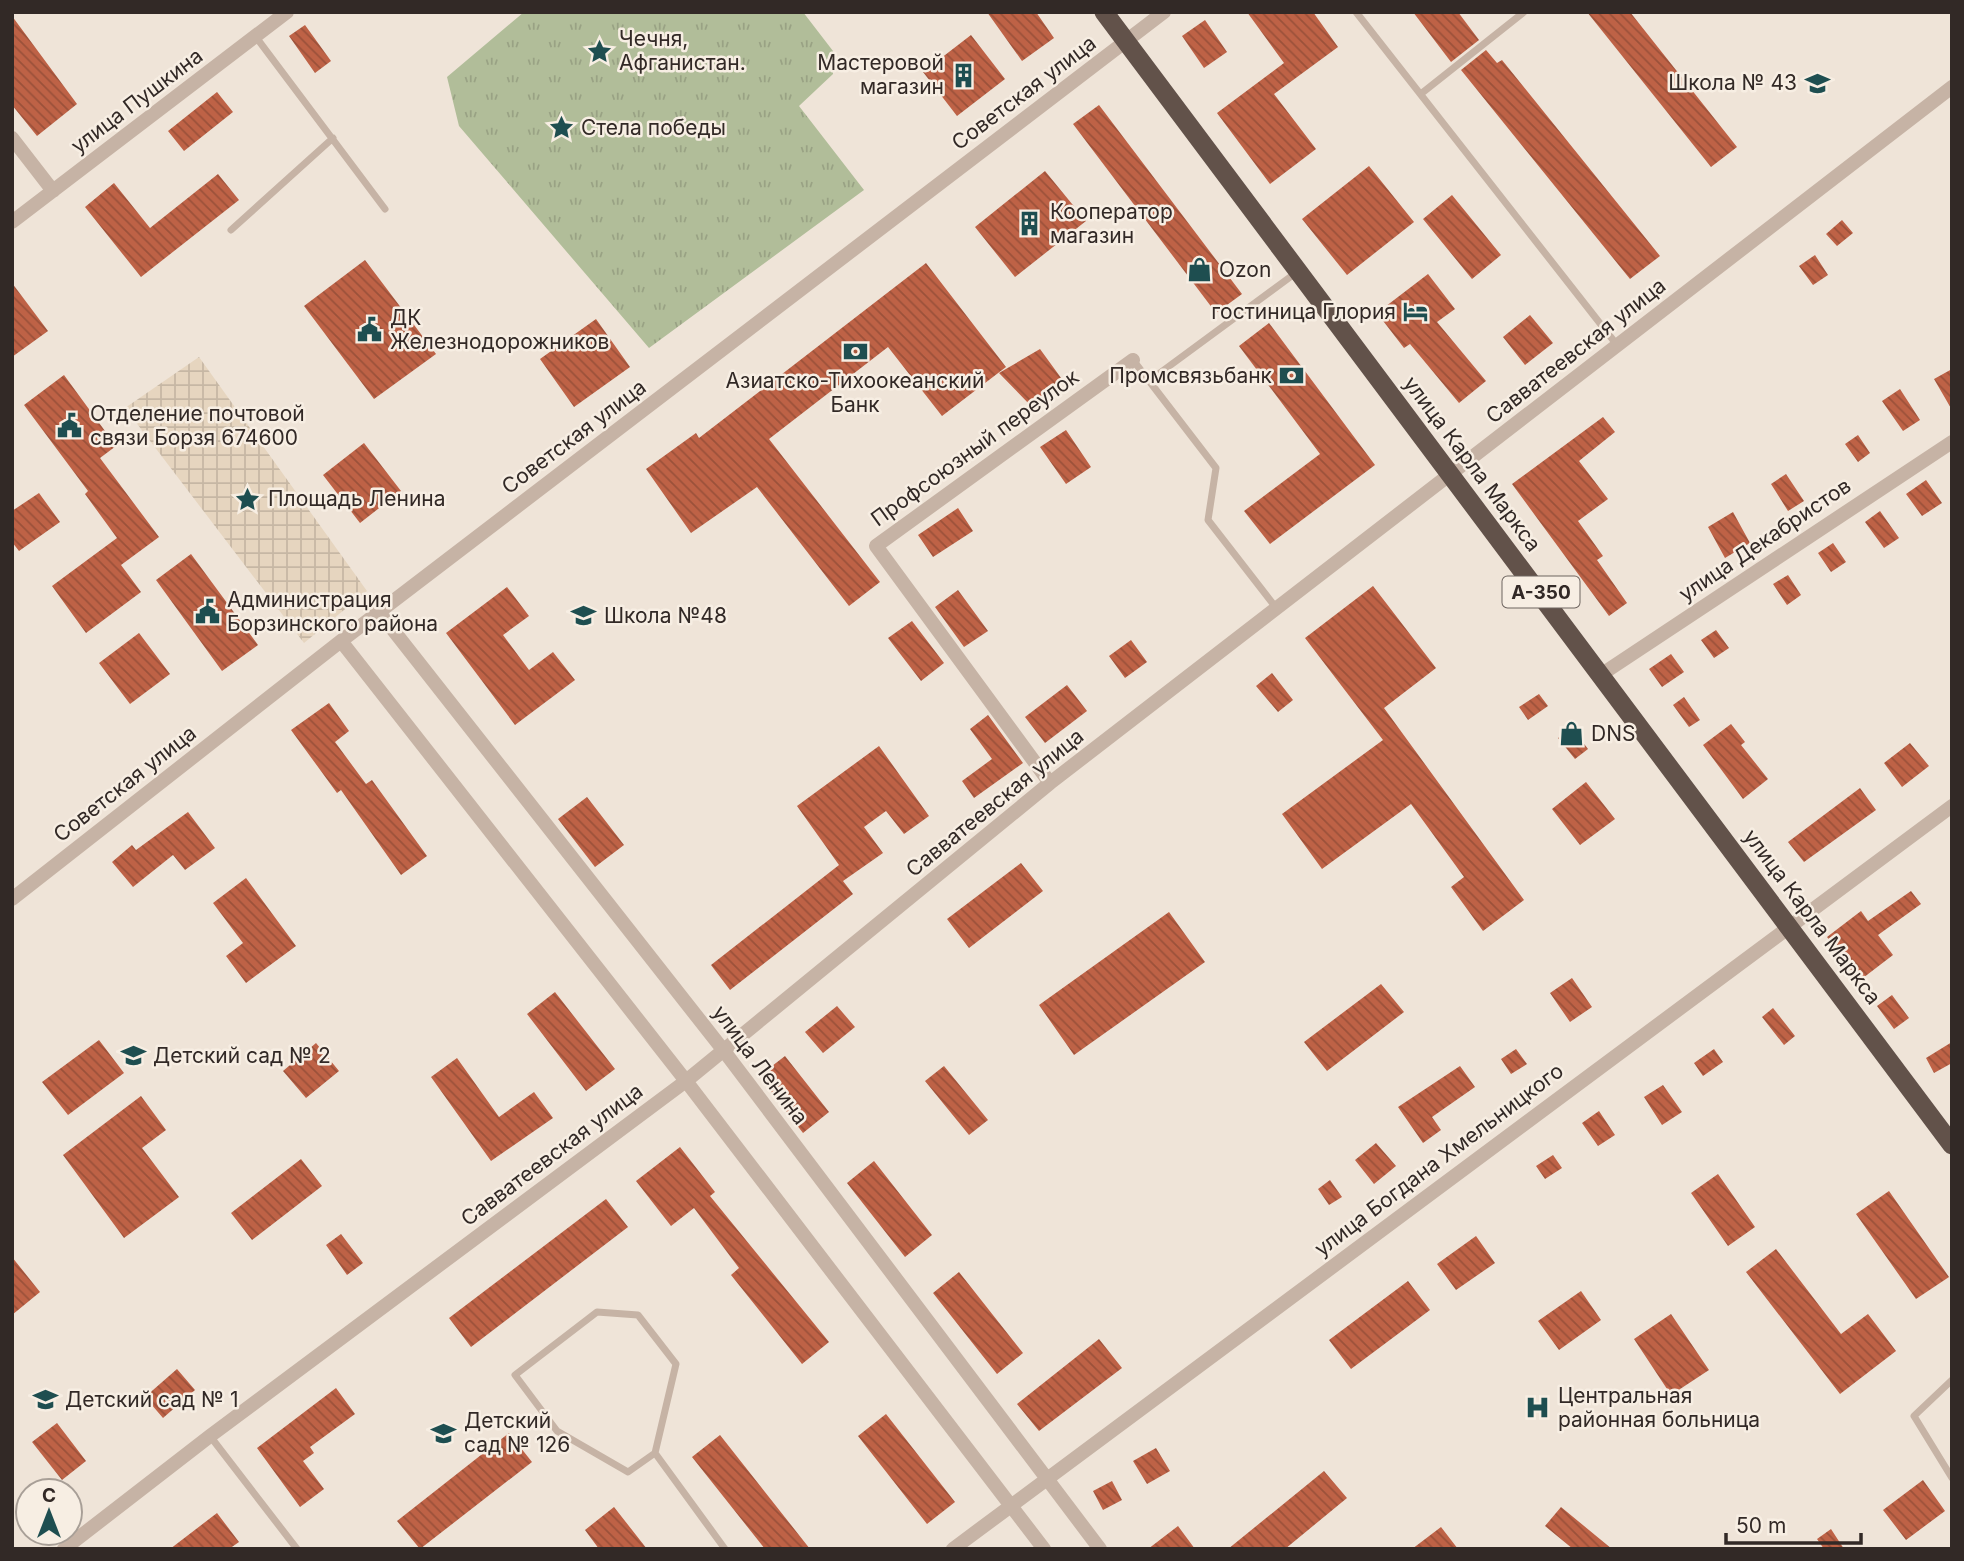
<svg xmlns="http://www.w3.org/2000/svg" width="1964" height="1561" font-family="Inter,sans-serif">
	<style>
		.park { fill: url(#park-tufts) }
		.plaza { fill: url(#plaza-grid) }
		.building { fill: url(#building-back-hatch) }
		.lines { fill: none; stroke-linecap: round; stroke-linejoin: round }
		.service { stroke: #c6b3a5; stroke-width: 7 }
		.minor { stroke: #c6b3a5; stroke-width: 14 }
		.trunk { stroke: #62524a; stroke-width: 19 }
		.labels { text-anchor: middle; stroke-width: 5; stroke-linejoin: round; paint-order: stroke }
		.shield { fill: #f7eee3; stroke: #6d645f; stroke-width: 2 }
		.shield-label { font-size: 19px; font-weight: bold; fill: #322926 }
		.poi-label { font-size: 21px; fill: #322926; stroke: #f7eee3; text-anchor: start }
		.street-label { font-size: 21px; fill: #322926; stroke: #f7eee3 }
	</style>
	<defs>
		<pattern id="park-tufts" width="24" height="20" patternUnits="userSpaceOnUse" patternTransform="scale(1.75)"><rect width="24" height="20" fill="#b1bd99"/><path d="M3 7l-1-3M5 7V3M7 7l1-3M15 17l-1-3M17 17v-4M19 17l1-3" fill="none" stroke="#99a284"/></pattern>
		<pattern id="plaza-grid" width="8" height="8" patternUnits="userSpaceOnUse" patternTransform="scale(1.75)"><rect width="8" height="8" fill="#e6d5bf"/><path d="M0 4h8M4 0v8" fill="none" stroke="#c6b7a4"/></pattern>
		<pattern id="building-back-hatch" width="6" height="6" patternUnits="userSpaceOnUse" patternTransform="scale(1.75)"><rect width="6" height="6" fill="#be6246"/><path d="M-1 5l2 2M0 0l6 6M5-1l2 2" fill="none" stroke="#9b513a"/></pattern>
	</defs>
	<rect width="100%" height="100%" fill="#efe4d8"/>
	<path class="park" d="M 524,12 L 803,12 L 833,51 L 833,74 L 799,106 L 864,190 L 649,348 L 459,126 L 447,77 Z"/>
	<path class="plaza" d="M 199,357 L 367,591 L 304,643 L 125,408 Z"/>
	<path class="building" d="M 987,12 L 1036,12 L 1054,38 L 1022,61 Z
		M 1247,12 L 1313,12 L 1338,47 L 1274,94 L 1316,149 L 1270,184 L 1217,113 L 1284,63 Z
		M 1413,12 L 1458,12 L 1479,40 L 1451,62 Z
		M 1587,12 L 1630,12 L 1737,147 L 1711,167 Z
		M 12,16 L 77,104 L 37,136 L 12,105 Z
		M 1205,20 L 1227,52 L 1204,68 L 1182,36 Z
		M 305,25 L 331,61 L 315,73 L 289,36 Z
		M 971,35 L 1005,79 L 957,116 L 923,72 Z
		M 1486,50 L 1497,63 L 1502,60 L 1660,256 L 1630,279 L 1461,70 Z
		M 217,92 L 233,112 L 184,151 L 168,131 Z
		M 1099,105 L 1242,294 L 1216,313 L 1073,124 Z
		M 1369,166 L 1414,222 L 1347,275 L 1302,219 Z
		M 1045,171 L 1086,221 L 1015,277 L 975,227 Z
		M 218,174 L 239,200 L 141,277 L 85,207 L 114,183 L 150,228 Z
		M 1452,195 L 1501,255 L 1472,279 L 1423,219 Z
		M 1842,220 L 1853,233 L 1837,246 L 1826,234 Z
		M 1815,255 L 1828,275 L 1813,285 L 1799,266 Z
		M 365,260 L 436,354 L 374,399 L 304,306 Z
		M 926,263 L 1006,367 L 942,416 L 888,347 L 769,439 L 880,582 L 849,606 L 757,487 L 691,533 L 646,469 L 696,433 L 699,438 Z
		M 1428,274 L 1455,309 L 1437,322 L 1486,381 L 1459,403 L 1410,344 L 1404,348 L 1377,313 Z
		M 12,283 L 48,331 L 12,357 Z
		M 1530,315 L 1553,343 L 1525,365 L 1503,337 Z
		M 596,319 L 630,367 L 574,407 L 540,359 Z
		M 1269,323 L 1375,465 L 1270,544 L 1244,511 L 1320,454 L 1239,346 Z
		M 1040,349 L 1064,382 L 1031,406 L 999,373 Z
		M 1952,369 L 1952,410 L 1934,379 Z
		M 64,375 L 116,446 L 100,458 L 159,537 L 121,565 L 141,592 L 86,633 L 52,586 L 117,538 L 85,494 L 88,491 L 24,405 Z
		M 1900,389 L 1920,420 L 1903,431 L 1882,401 Z
		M 1603,417 L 1615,432 L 1579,461 L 1608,499 L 1578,521 L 1603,556 L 1597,560 L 1627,603 L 1609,616 L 1512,484 Z
		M 1066,430 L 1091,467 L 1066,484 L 1040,447 Z
		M 1858,435 L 1870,453 L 1858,462 L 1845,444 Z
		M 364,443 L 401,491 L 360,523 L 323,475 Z
		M 1786,474 L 1804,501 L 1788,511 L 1771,484 Z
		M 1926,480 L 1942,503 L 1922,516 L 1906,494 Z
		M 39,493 L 60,522 L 19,551 L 12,542 L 12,511 Z
		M 958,508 L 973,531 L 933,557 L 918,535 Z
		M 1880,511 L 1899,538 L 1884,548 L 1865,522 Z
		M 1733,512 L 1750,543 L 1725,558 L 1708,527 Z
		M 1833,543 L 1846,562 L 1831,572 L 1818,553 Z
		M 191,554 L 258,645 L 222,671 L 156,580 Z
		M 1788,575 L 1801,595 L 1787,605 L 1773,584 Z
		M 1373,586 L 1436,668 L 1384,708 L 1524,900 L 1483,931 L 1451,887 L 1464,877 L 1411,804 L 1322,869 L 1282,814 L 1383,740 L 1305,638 Z
		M 507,587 L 529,616 L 503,635 L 529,670 L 553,652 L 575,680 L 515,725 L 446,633 Z
		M 958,590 L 988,631 L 964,647 L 935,607 Z
		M 912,621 L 944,663 L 921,681 L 888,638 Z
		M 1716,630 L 1729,648 L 1714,658 L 1701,640 Z
		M 139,633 L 170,674 L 130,704 L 99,663 Z
		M 1131,640 L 1147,662 L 1125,678 L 1109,656 Z
		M 1671,654 L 1684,672 L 1662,687 L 1649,669 Z
		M 1272,673 L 1293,700 L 1278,712 L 1256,686 Z
		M 1067,685 L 1087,711 L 1045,743 L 1025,717 Z
		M 1539,694 L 1548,706 L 1528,720 L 1519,707 Z
		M 1684,697 L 1700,720 L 1689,727 L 1673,705 Z
		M 329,703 L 349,731 L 335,742 L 366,784 L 372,780 L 427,856 L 401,875 L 341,790 L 337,793 L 291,730 Z
		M 988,715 L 1023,763 L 974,798 L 962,781 L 992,759 L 970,729 Z
		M 1731,724 L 1745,742 L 1741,745 L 1768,779 L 1743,799 L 1703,745 Z
		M 1572,728 L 1588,749 L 1575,759 L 1558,738 Z
		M 1910,743 L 1929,766 L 1902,787 L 1884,763 Z
		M 879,746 L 929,816 L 904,834 L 886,811 L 864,827 L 883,853 L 843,881 L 853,894 L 730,990 L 711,965 L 839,865 L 797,806 Z
		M 1586,782 L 1615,819 L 1580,845 L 1552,809 Z
		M 1860,788 L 1876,810 L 1804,862 L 1788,842 Z
		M 587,797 L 624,845 L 595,867 L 558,819 Z
		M 188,812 L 215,848 L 185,870 L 173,855 L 133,887 L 112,862 L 132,845 L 136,850 Z
		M 1021,863 L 1043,891 L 969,948 L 947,919 Z
		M 246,878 L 296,946 L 246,983 L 226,956 L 243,943 L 213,903 Z
		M 1911,891 L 1921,904 L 1878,935 L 1893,955 L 1859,981 L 1827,937 L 1861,911 L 1868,921 Z
		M 1169,912 L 1205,962 L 1074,1055 L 1039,1005 Z
		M 1572,978 L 1592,1007 L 1570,1022 L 1550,993 Z
		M 1381,984 L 1404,1012 L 1327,1071 L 1304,1042 Z
		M 555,992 L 615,1069 L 586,1091 L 527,1014 Z
		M 1892,995 L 1909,1018 L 1894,1029 L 1877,1006 Z
		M 837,1006 L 855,1027 L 823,1053 L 805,1032 Z
		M 1773,1008 L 1795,1036 L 1784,1045 L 1762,1017 Z
		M 99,1040 L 124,1073 L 68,1115 L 42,1082 Z
		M 1952,1042 L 1952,1063 L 1934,1073 L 1926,1058 Z
		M 316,1043 L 339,1071 L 306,1098 L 283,1071 Z
		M 1516,1049 L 1527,1064 L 1511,1074 L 1501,1059 Z
		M 1714,1049 L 1723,1062 L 1703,1076 L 1694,1063 Z
		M 785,1056 L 829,1112 L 803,1133 L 759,1076 Z
		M 457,1058 L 499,1117 L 534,1092 L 553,1118 L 491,1161 L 431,1077 Z
		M 944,1066 L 988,1120 L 969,1135 L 925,1081 Z
		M 1460,1066 L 1475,1087 L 1432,1117 L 1441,1130 L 1423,1143 L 1398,1107 Z
		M 1663,1085 L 1682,1112 L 1662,1125 L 1644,1097 Z
		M 141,1096 L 166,1130 L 142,1148 L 179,1197 L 124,1238 L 63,1155 Z
		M 1599,1111 L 1615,1135 L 1598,1146 L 1582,1123 Z
		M 1376,1143 L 1396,1166 L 1374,1184 L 1355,1160 Z
		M 680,1147 L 715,1192 L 710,1196 L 829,1342 L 802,1364 L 731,1275 L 739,1268 L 694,1208 L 671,1226 L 636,1181 Z
		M 1553,1155 L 1562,1168 L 1545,1179 L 1536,1166 Z
		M 301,1159 L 322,1186 L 252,1240 L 231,1213 Z
		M 874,1161 L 932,1235 L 905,1257 L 847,1183 Z
		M 1718,1174 L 1755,1227 L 1728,1246 L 1691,1193 Z
		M 1330,1180 L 1342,1197 L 1329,1205 L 1318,1189 Z
		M 1889,1191 L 1949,1277 L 1916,1299 L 1856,1214 Z
		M 606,1199 L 628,1227 L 471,1347 L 449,1318 Z
		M 341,1234 L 363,1263 L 347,1275 L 326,1245 Z
		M 1476,1236 L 1495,1263 L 1456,1290 L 1437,1264 Z
		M 1776,1249 L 1841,1334 L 1868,1314 L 1896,1351 L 1840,1394 L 1746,1272 Z
		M 12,1257 L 40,1292 L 12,1315 Z
		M 959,1272 L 1023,1353 L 997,1374 L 933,1293 Z
		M 1408,1281 L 1430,1310 L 1351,1369 L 1329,1340 Z
		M 1581,1291 L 1601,1320 L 1559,1350 L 1538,1321 Z
		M 1671,1314 L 1709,1370 L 1671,1395 L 1634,1339 Z
		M 1099,1339 L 1122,1368 L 1039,1431 L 1017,1404 Z
		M 177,1369 L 195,1390 L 163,1418 L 145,1397 Z
		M 336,1388 L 355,1414 L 310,1447 L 314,1453 L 303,1461 L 324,1489 L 300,1507 L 257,1448 Z
		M 886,1414 L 955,1502 L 927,1524 L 858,1436 Z
		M 57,1423 L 86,1461 L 62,1480 L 32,1442 Z
		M 509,1433 L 532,1462 L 420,1549 L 397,1521 Z
		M 720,1435 L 810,1549 L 765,1549 L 692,1457 Z
		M 1156,1448 L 1170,1471 L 1147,1484 L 1133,1461 Z
		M 1324,1471 L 1347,1498 L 1285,1549 L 1228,1549 Z
		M 1923,1480 L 1945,1511 L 1906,1540 L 1883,1510 Z
		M 1112,1481 L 1122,1500 L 1103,1510 L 1093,1491 Z
		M 614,1507 L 647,1549 L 599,1549 L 585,1530 Z
		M 1561,1507 L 1612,1549 L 1573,1549 L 1545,1526 Z
		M 217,1513 L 239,1542 L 229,1549 L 170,1549 Z
		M 1178,1526 L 1195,1549 L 1148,1549 Z
		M 1441,1527 L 1458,1549 L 1412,1549 Z
		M 1831,1529 L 1844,1549 L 1824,1549 L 1817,1539 Z"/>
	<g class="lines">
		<path class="service" d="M 1356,12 L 1617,345
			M 256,37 L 385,209
			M 1422,93 L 1524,12
			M 231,230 L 333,138
			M 1133,360 L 1216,468 L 1208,520 L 1277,609
			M 1149,381 L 1297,272
			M 1952,1380 L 1914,1416 L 1952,1478
			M 210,1436 L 297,1549
			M 655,1453 L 628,1472 L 557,1431 L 515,1375 L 597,1312 L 638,1315 L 676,1364 L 655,1453 L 725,1549"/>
		<path class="minor" d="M 12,138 L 53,191
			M 12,222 L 287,12
			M 379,612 L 724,1051 L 1100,1549
			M 341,641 L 686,1081 L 1044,1549
			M 1602,674 L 1952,442
			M 1050,783 L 876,546 L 1133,360
			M 12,899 L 341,641 L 1164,12
			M 64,1549 L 210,1436 L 686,1081 L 1050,783 L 1952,87
			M 953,1549 L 1952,806"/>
		<path class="trunk" d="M 1104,12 L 1952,1145"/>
	</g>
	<defs>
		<symbol id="sight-bare" viewBox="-9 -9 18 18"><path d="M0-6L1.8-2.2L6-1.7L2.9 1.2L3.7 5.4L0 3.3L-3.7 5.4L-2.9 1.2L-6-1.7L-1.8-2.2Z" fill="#1e4e50" stroke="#f7eee3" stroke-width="2.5" paint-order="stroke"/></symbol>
		<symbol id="building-bare" viewBox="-9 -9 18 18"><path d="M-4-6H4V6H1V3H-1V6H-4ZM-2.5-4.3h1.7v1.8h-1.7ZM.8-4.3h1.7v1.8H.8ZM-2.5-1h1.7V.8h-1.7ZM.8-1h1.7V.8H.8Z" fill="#1e4e50" stroke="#f7eee3" stroke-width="2.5" paint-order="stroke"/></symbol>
		<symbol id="school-bare" viewBox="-9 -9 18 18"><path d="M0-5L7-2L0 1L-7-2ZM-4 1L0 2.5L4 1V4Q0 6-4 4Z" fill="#1e4e50" stroke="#f7eee3" stroke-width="2.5" paint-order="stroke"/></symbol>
		<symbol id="shop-bare" viewBox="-9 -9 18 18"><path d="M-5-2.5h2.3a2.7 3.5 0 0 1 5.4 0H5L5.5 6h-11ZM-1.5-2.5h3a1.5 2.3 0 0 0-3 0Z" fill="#1e4e50" stroke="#f7eee3" stroke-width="2.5" paint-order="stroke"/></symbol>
		<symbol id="hotel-bare" viewBox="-9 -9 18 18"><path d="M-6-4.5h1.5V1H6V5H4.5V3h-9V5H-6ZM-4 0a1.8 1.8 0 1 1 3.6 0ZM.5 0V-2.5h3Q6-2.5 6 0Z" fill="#1e4e50" stroke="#f7eee3" stroke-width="2.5" paint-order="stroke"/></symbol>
		<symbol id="civic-bare" viewBox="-9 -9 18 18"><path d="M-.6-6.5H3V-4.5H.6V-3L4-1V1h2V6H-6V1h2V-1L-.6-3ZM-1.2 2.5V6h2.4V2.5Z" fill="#1e4e50" stroke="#f7eee3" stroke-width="2.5" paint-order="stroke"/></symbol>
		<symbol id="bank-bare" viewBox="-9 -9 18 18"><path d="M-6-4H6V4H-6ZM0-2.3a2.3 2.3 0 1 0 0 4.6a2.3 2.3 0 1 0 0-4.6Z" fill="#1e4e50" stroke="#f7eee3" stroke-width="2.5" paint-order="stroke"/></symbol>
		<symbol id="hospital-bare" viewBox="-9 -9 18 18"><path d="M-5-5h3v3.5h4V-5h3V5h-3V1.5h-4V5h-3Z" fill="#1e4e50" stroke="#f7eee3" stroke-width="2.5" paint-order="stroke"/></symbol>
	</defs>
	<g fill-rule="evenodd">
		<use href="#sight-bare" x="582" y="34" width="35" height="35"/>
		<use href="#building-bare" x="946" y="58" width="35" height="35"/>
		<use href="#school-bare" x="1800" y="66" width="35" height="35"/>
		<use href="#sight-bare" x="544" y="110" width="35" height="35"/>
		<use href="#building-bare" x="1012" y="206" width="35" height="35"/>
		<use href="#shop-bare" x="1182" y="252" width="35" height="35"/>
		<use href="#hotel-bare" x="1398" y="294" width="35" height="35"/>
		<use href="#civic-bare" x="352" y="312" width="35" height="35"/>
		<use href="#bank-bare" x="838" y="334" width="35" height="35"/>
		<use href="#bank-bare" x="1274" y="358" width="35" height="35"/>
		<use href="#civic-bare" x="52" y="408" width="35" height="35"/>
		<use href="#sight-bare" x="230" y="482" width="35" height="35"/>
		<use href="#civic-bare" x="190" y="594" width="35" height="35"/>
		<use href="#school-bare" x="566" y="598" width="35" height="35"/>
		<use href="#shop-bare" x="1554" y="716" width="35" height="35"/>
		<use href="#school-bare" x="116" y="1038" width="35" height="35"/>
		<use href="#school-bare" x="28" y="1382" width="35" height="35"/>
		<use href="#hospital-bare" x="1520" y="1390" width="35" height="35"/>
		<use href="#school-bare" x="426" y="1416" width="35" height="35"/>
	</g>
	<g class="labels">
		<rect class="shield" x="1502.5" y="576.5" width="77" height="31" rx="5"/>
		<g class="shield-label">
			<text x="1541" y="599">А-350</text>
		</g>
		<g class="poi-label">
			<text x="619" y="46">Чечня,<tspan x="619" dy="24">Афганистан.</tspan></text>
			<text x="944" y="70" text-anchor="end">Мастеровой<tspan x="944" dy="24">магазин</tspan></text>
			<text x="1797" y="90" text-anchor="end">Школа № 43</text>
			<text x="581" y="135">Стела победы</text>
			<text x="1050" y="219">Кооператор<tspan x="1050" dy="24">магазин</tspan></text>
			<text x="1219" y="277">Ozon</text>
			<text x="1396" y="319" text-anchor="end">гостиница Глория</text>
			<text x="390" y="325">ДК<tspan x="390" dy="24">Железнодорожников</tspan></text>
			<text x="1272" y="383" text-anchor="end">Промсвязьбанк</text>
			<text x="855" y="388" text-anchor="middle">Азиатско-Тихоокеанский<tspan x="855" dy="24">Банк</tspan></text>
			<text x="90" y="421">Отделение почтовой<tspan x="90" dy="24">связи Борзя 674600</tspan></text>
			<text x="268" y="506">Площадь Ленина</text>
			<text x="227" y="607">Администрация<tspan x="227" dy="24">Борзинского района</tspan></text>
			<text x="604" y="623">Школа №48</text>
			<text x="1591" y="741">DNS</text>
			<text x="153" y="1063">Детский сад № 2</text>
			<text x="1558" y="1403">Центральная<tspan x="1558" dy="24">районная больница</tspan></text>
			<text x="65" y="1407">Детский сад № 1</text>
			<text x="464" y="1428">Детский<tspan x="464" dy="24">сад № 126</tspan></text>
		</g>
		<g class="street-label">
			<text transform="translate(1024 93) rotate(-37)" y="7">Советская улица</text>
			<text transform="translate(137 101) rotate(-37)" y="7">улица Пушкина</text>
			<text transform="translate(1576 351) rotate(-38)" y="7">Савватеевская улица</text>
			<text transform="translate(574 437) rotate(-37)" y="7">Советская улица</text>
			<text transform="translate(975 448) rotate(-36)" y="7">Профсоюзный переулок</text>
			<text transform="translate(1472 464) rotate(53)" y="7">улица Карла Маркса</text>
			<text transform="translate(1765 540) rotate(-34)" y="7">улица Декабристов</text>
			<text transform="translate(125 784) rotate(-38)" y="7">Советская улица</text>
			<text transform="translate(995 803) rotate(-39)" y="7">Савватеевская улица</text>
			<text transform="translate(1812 917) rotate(53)" y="7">улица Карла Маркса</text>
			<text transform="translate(760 1065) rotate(53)" y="7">улица Ленина</text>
			<text transform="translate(552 1155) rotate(-37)" y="7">Савватеевская улица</text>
			<text transform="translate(1439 1160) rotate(-37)" y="7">улица Богдана Хмельницкого</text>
		</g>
	</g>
	<rect width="1964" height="1561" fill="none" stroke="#322926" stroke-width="28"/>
	<g transform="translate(49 1512)"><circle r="33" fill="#f7eee3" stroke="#a89f97" stroke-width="2"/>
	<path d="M0-5L12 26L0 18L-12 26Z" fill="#1e4e50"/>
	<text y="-10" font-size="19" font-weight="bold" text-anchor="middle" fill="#322926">С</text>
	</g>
	<path d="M1726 1533v10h135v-10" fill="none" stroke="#322926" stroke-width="3.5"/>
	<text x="1736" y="1533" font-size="21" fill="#322926" stroke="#f7eee3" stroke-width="5" paint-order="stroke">50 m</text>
</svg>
